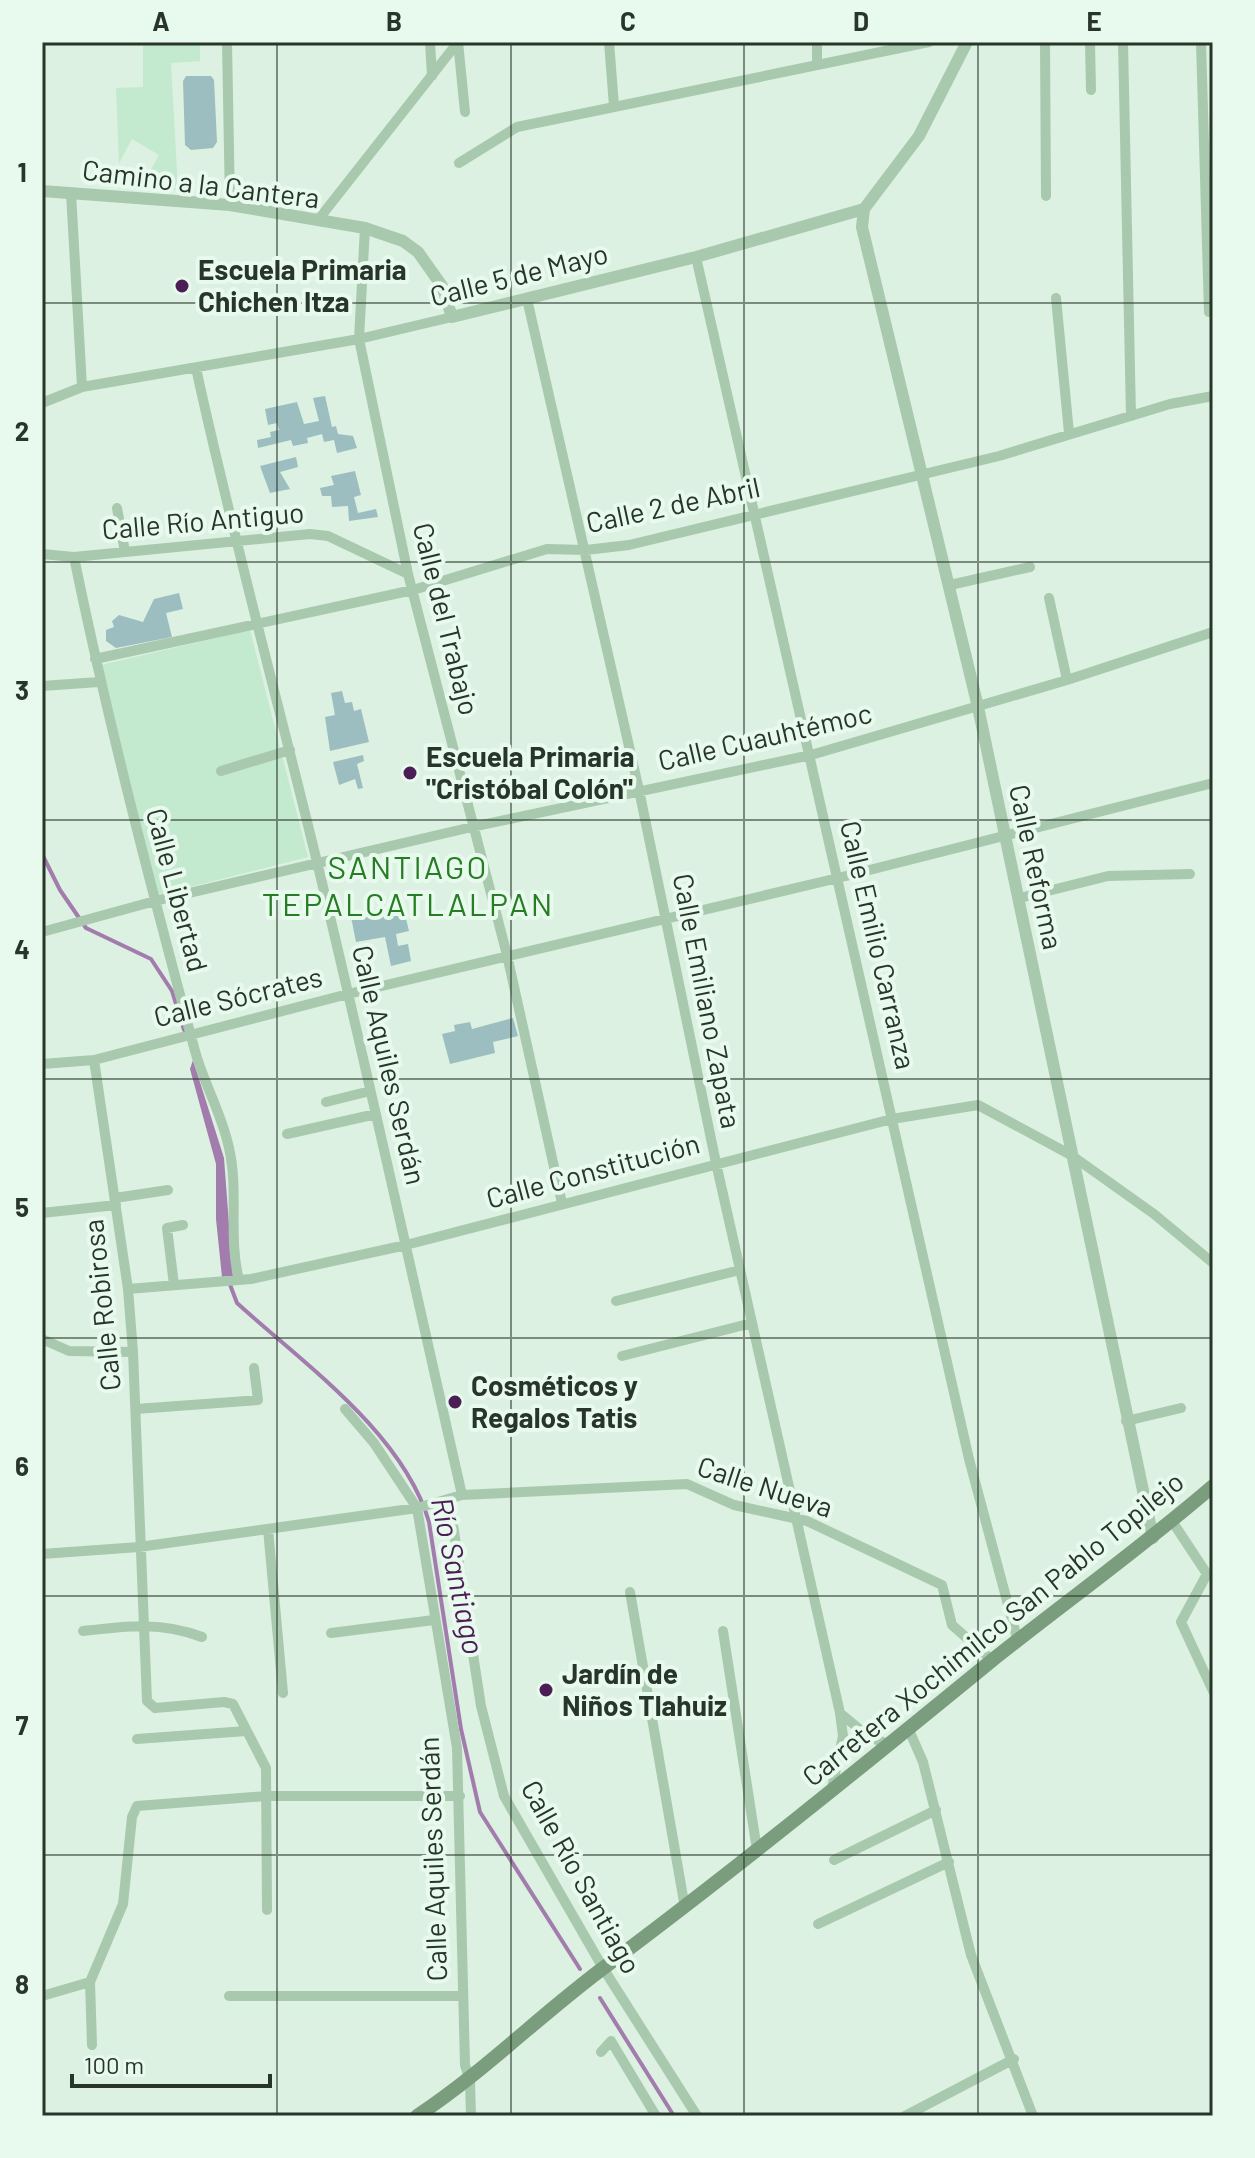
<svg xmlns="http://www.w3.org/2000/svg" width="1255" height="2158" font-family="Barlow,sans-serif">
	<style>
		.green { fill: #9cbec0 }
		.plaza { fill: #c3e9ce }
		.water { fill: #a27cad }
		.lines { fill: none; stroke-linecap: round; stroke-linejoin: round }
		.stream { stroke: #a27cad; stroke-width: 4 }
		.minor { stroke: #a8c9ae; stroke-width: 10 }
		.tertiary { stroke: #a8c9ae; stroke-width: 12 }
		.secondary { stroke: #7a9d7d; stroke-width: 14 }
		.grid { fill: none; stroke: #283629; stroke-width: 2; stroke-opacity: 0.55 }
		.poi-dot { fill: #4b1f56; stroke: #e8f9ed; stroke-width: 3 }
		.labels { text-anchor: middle; stroke-width: 8; stroke-linejoin: round; paint-order: stroke }
		.street-label { font-size: 28px; fill: #283629; stroke: #e8f9ed }
		.poi-label { font-size: 28px; font-weight: bold; fill: #283629; stroke: #e8f9ed; text-anchor: start }
		.water-label { font-size: 30px; font-style: italic; fill: #4b1f56; stroke: #e8f9ed }
		.quarter-label { font-size: 32px; letter-spacing: 2px; fill: #267d23; stroke: #e8f9ed }
		.neatline { fill: none; stroke: #283629; stroke-width: 3 }
		.grid-label { font-size: 26px; text-anchor: middle; font-weight: bold; fill: #283629 }
	</style>
	<rect width="100%" height="100%" fill="#dcf1e1"/>
	<path class="green" d="M 186,76 L 211,76 L 214,80 L 217,142 L 213,148 L 191,150 L 185,145 L 183,81 Z
		M 325,396 L 332,427 L 336,426 L 338,434 L 353,436 L 357,448 L 337,453 L 334,440 L 324,442 L 322,434 L 307,438 L 308,443 L 293,446 L 291,440 L 258,448 L 257,440 L 271,437 L 270,432 L 279,430 L 277,423 L 268,425 L 265,409 L 297,402 L 304,424 L 319,421 L 313,398 Z
		M 296,457 L 298,467 L 280,472 L 290,489 L 270,493 L 260,466 Z
		M 355,471 L 361,495 L 354,497 L 358,513 L 376,509 L 378,517 L 349,521 L 348,506 L 332,507 L 331,496 L 322,496 L 320,488 L 334,485 L 331,476 Z
		M 179,593 L 183,609 L 166,613 L 172,637 L 116,648 L 106,641 L 106,630 L 114,627 L 112,621 L 119,615 L 143,622 L 154,599 Z
		M 342,691 L 345,703 L 352,702 L 354,711 L 361,709 L 369,742 L 330,751 L 325,717 L 335,715 L 331,693 Z
		M 363,755 L 364,761 L 357,764 L 363,788 L 358,789 L 355,779 L 339,785 L 333,762 Z
		M 403,906 L 409,931 L 396,934 L 398,946 L 408,944 L 411,961 L 391,966 L 385,937 L 356,942 L 351,917 Z
		M 513,1018 L 518,1036 L 493,1042 L 495,1053 L 450,1064 L 442,1034 L 455,1031 L 454,1025 L 470,1022 L 472,1029 Z"/>
	<path class="plaza" d="M 143,42 L 200,42 L 200,61 L 171,63 L 178,190 L 159,189 L 159,173 L 148,175 L 159,155 L 132,139 L 119,163 L 116,88 L 143,87 Z
		M 250,630 L 308,857 L 158,895 L 101,665 Z"/>
	<path class="water" d="M 193,1060 L 224,1158 L 233,1277 L 222,1277 L 216,1219 L 216,1164 L 190,1069 Z"/>
	<g class="lines">
		<path class="stream" d="M 42,854 L 60,890 L 86,928 L 151,959 L 172,991 L 184,1030
			M 229,1282 L 237,1303 C 304,1364 403,1433 429,1522 L 461,1729 L 480,1812 L 580,1969
			M 600,1998 L 674,2116"/>
		<path class="minor" d="M 227,42 L 230,205
			M 430,42 L 432,76
			M 458,42 L 465,112
			M 609,42 L 614,106
			M 817,42 L 817,64
			M 1045,42 L 1046,196
			M 1090,42 L 1091,90
			M 1123,42 L 1131,416
			M 1201,42 L 1209,312 L 1213,313
			M 459,163 L 517,127 L 929,42
			M 71,193 L 82,387
			M 318,220 L 458,42
			M 365,228 L 359,339 L 408,574 L 507,955 L 562,1203
			M 696,257 L 969,1459 L 1018,1642
			M 1056,298 L 1069,433
			M 527,299 L 639,790 L 716,1163 L 840,1713 L 843,1736 L 832,1788
			M 196,368 C 232,534 277,697 317,862 C 368,1073 414,1284 462,1495
			M 42,403 L 82,387 L 359,339 L 452,317
			M 117,508 L 125,552
			M 42,554 L 74,557 L 310,534 L 328,536 L 408,574
			M 74,557 C 108,723 151,887 195,1051 C 204,1084 222,1114 229,1148 C 239,1191 228,1237 239,1280
			M 950,585 L 1030,567
			M 1049,598 L 1067,680
			M 95,659 L 413,590 L 547,549 L 586,550 L 629,545 L 999,456 L 1170,404 L 1213,396
			M 42,686 L 99,682
			M 221,771 L 290,750
			M 1020,898 L 1108,876 L 1190,874
			M 42,932 L 155,901 L 472,827 L 811,755 L 1067,680 L 1213,632
			M 94,1060 L 128,1289 L 133,1352 L 147,1701 L 155,1708 L 224,1702 L 233,1704 L 266,1768 L 267,1910
			M 42,1064 L 94,1060 L 348,994 L 838,878 L 1213,783
			M 326,1102 L 370,1091
			M 287,1134 L 376,1114
			M 115,1198 L 168,1190
			M 42,1213 L 116,1205
			M 174,1285 L 167,1228 L 183,1225
			M 128,1289 L 251,1279 L 406,1245 L 892,1119 L 978,1105 L 1071,1155 L 1154,1214 L 1213,1263
			M 616,1301 L 740,1270
			M 42,1339 L 69,1351 L 133,1352
			M 622,1356 L 752,1323
			M 136,1409 L 258,1400 L 254,1368
			M 1126,1421 L 1181,1408
			M 449,1499 L 481,1706 L 504,1796 L 603,1968 L 697,2116
			M 1172,1521 L 1207,1574 L 1181,1622 L 1213,1691
			M 268,1529 L 283,1693
			M 42,1554 L 139,1547 L 417,1508 L 374,1443 L 345,1409
			M 630,1592 L 685,1908
			M 83,1631 C 125,1626 161,1621 202,1637
			M 723,1631 L 757,1850
			M 331,1633 L 434,1620
			M 840,1713 L 869,1737 L 891,1745
			M 909,1730 L 923,1762 L 971,1955 L 1033,2116
			M 137,1739 L 246,1731
			M 834,1860 L 936,1810
			M 818,1924 L 949,1862
			M 90,1982 L 92,2045
			M 42,1996 L 90,1982 L 123,1904 L 132,1817 L 137,1806 L 266,1796 L 460,1796
			M 229,1996 L 462,1996
			M 601,2052 L 611,2041 L 656,2116
			M 471,2116 L 470,2081 L 465,2065 L 457,1748 L 417,1508 L 462,1495 L 687,1484 L 734,1505 L 807,1521 L 942,1585 L 952,1625 L 993,1661
			M 905,2116 L 1014,2059"/>
		<path class="tertiary" d="M 42,191 L 230,205 L 365,228 L 403,241 L 418,252 L 442,286 L 452,317 L 696,257 L 864,209
			M 864,209 L 862,227 L 978,707 L 1153,1538
			M 864,209 L 919,136 L 967,42"/>
		<path class="secondary" d="M 417,2116 C 485,2071 541,2014 606,1966 C 737,1868 864,1765 990,1662 C 1064,1603 1141,1548 1213,1486"/>
	</g>
	<path class="grid" d="M 277,42 L 277,2116M 511,42 L 511,2116M 744,42 L 744,2116M 978,42 L 978,2116M 42,303 L 1213,303M 42,562 L 1213,562M 42,820 L 1213,820M 42,1079 L 1213,1079M 42,1338 L 1213,1338M 42,1596 L 1213,1596M 42,1855 L 1213,1855"/>
	<g class="poi-dot">
		<circle cx="182" cy="286" r="8"/>
		<circle cx="410" cy="773" r="8"/>
		<circle cx="455" cy="1402" r="8"/>
		<circle cx="546" cy="1690" r="8"/>
	</g>
	<g class="labels">
		<g class="street-label">
			<text transform="translate(201 184) rotate(7)" y="10">Camino a la Cantera</text>
			<text transform="translate(519 275) rotate(-14)" y="10">Calle 5 de Mayo</text>
			<text transform="translate(673 505) rotate(-12)" y="10">Calle 2 de Abril</text>
			<text transform="translate(203 521) rotate(-5)" y="10">Calle Río Antiguo</text>
			<text transform="translate(446 619) rotate(76)" y="10">Calle del Trabajo</text>
			<text transform="translate(765 737) rotate(-13)" y="10">Calle Cuauhtémoc</text>
			<text transform="translate(1036 867) rotate(78)" y="10">Calle Reforma</text>
			<text transform="translate(177 890) rotate(75)" y="10">Calle Libertad</text>
			<text transform="translate(878 945) rotate(77)" y="10">Calle Emilio Carranza</text>
			<text transform="translate(238 997) rotate(-14)" y="10">Calle Sócrates</text>
			<text transform="translate(707 1001) rotate(79)" y="10">Calle Emiliano Zapata</text>
			<text transform="translate(389 1065) rotate(77)" y="10">Calle Aquiles Serdán</text>
			<text transform="translate(593 1171) rotate(-15)" y="10">Calle Constitución</text>
			<text transform="translate(102 1305) rotate(-96)" y="10">Calle Robirosa</text>
			<text transform="translate(765 1487) rotate(18)" y="10">Calle Nueva</text>
			<text transform="translate(993 1629) rotate(-39)" y="10">Carretera Xochimilco San Pablo Topilejo</text>
			<text transform="translate(433 1859) rotate(-92)" y="10">Calle Aquiles Serdán</text>
			<text transform="translate(581 1877) rotate(61)" y="10">Calle Río Santiago</text>
		</g>
		<g class="poi-label">
			<text x="198" y="280">Escuela Primaria<tspan x="198" dy="32">Chichen Itza</tspan></text>
			<text x="426" y="767">Escuela Primaria<tspan x="426" dy="32">"Cristóbal Colón"</tspan></text>
			<text x="471" y="1396">Cosméticos y<tspan x="471" dy="32">Regalos Tatis</tspan></text>
			<text x="562" y="1684">Jardín de<tspan x="562" dy="32">Niños Tlahuiz</tspan></text>
		</g>
		<g class="water-label">
			<text transform="translate(457 1576) rotate(78)" y="10">Río Santiago</text>
		</g>
		<g class="quarter-label">
			<text x="408" y="879">SANTIAGO<tspan x="408" dy="37">TEPALCATLALPAN</tspan></text>
		</g>
	</g>
	<rect width="1255" height="2158" fill="none" stroke="#e8f9ed" stroke-width="88"/>
	<path d="M72 2074v12h198v-12" fill="none" stroke="#283629" stroke-width="4"/>
	<text x="84" y="2074" font-size="24" fill="#283629" stroke="#e8f9ed" stroke-width="6" paint-order="stroke">100 m</text>
	<rect x="44" y="44" width="1167" height="2070" class="neatline"/>
	<g class="grid-label">
		<text x="161" y="31">A</text>
		<text x="394" y="31">B</text>
		<text x="628" y="31">C</text>
		<text x="861" y="31">D</text>
		<text x="1094" y="31">E</text>
		<text x="22" y="182">1</text>
		<text x="22" y="441">2</text>
		<text x="22" y="700">3</text>
		<text x="22" y="959">4</text>
		<text x="22" y="1217">5</text>
		<text x="22" y="1476">6</text>
		<text x="22" y="1735">7</text>
		<text x="22" y="1994">8</text>
	</g>
</svg>
